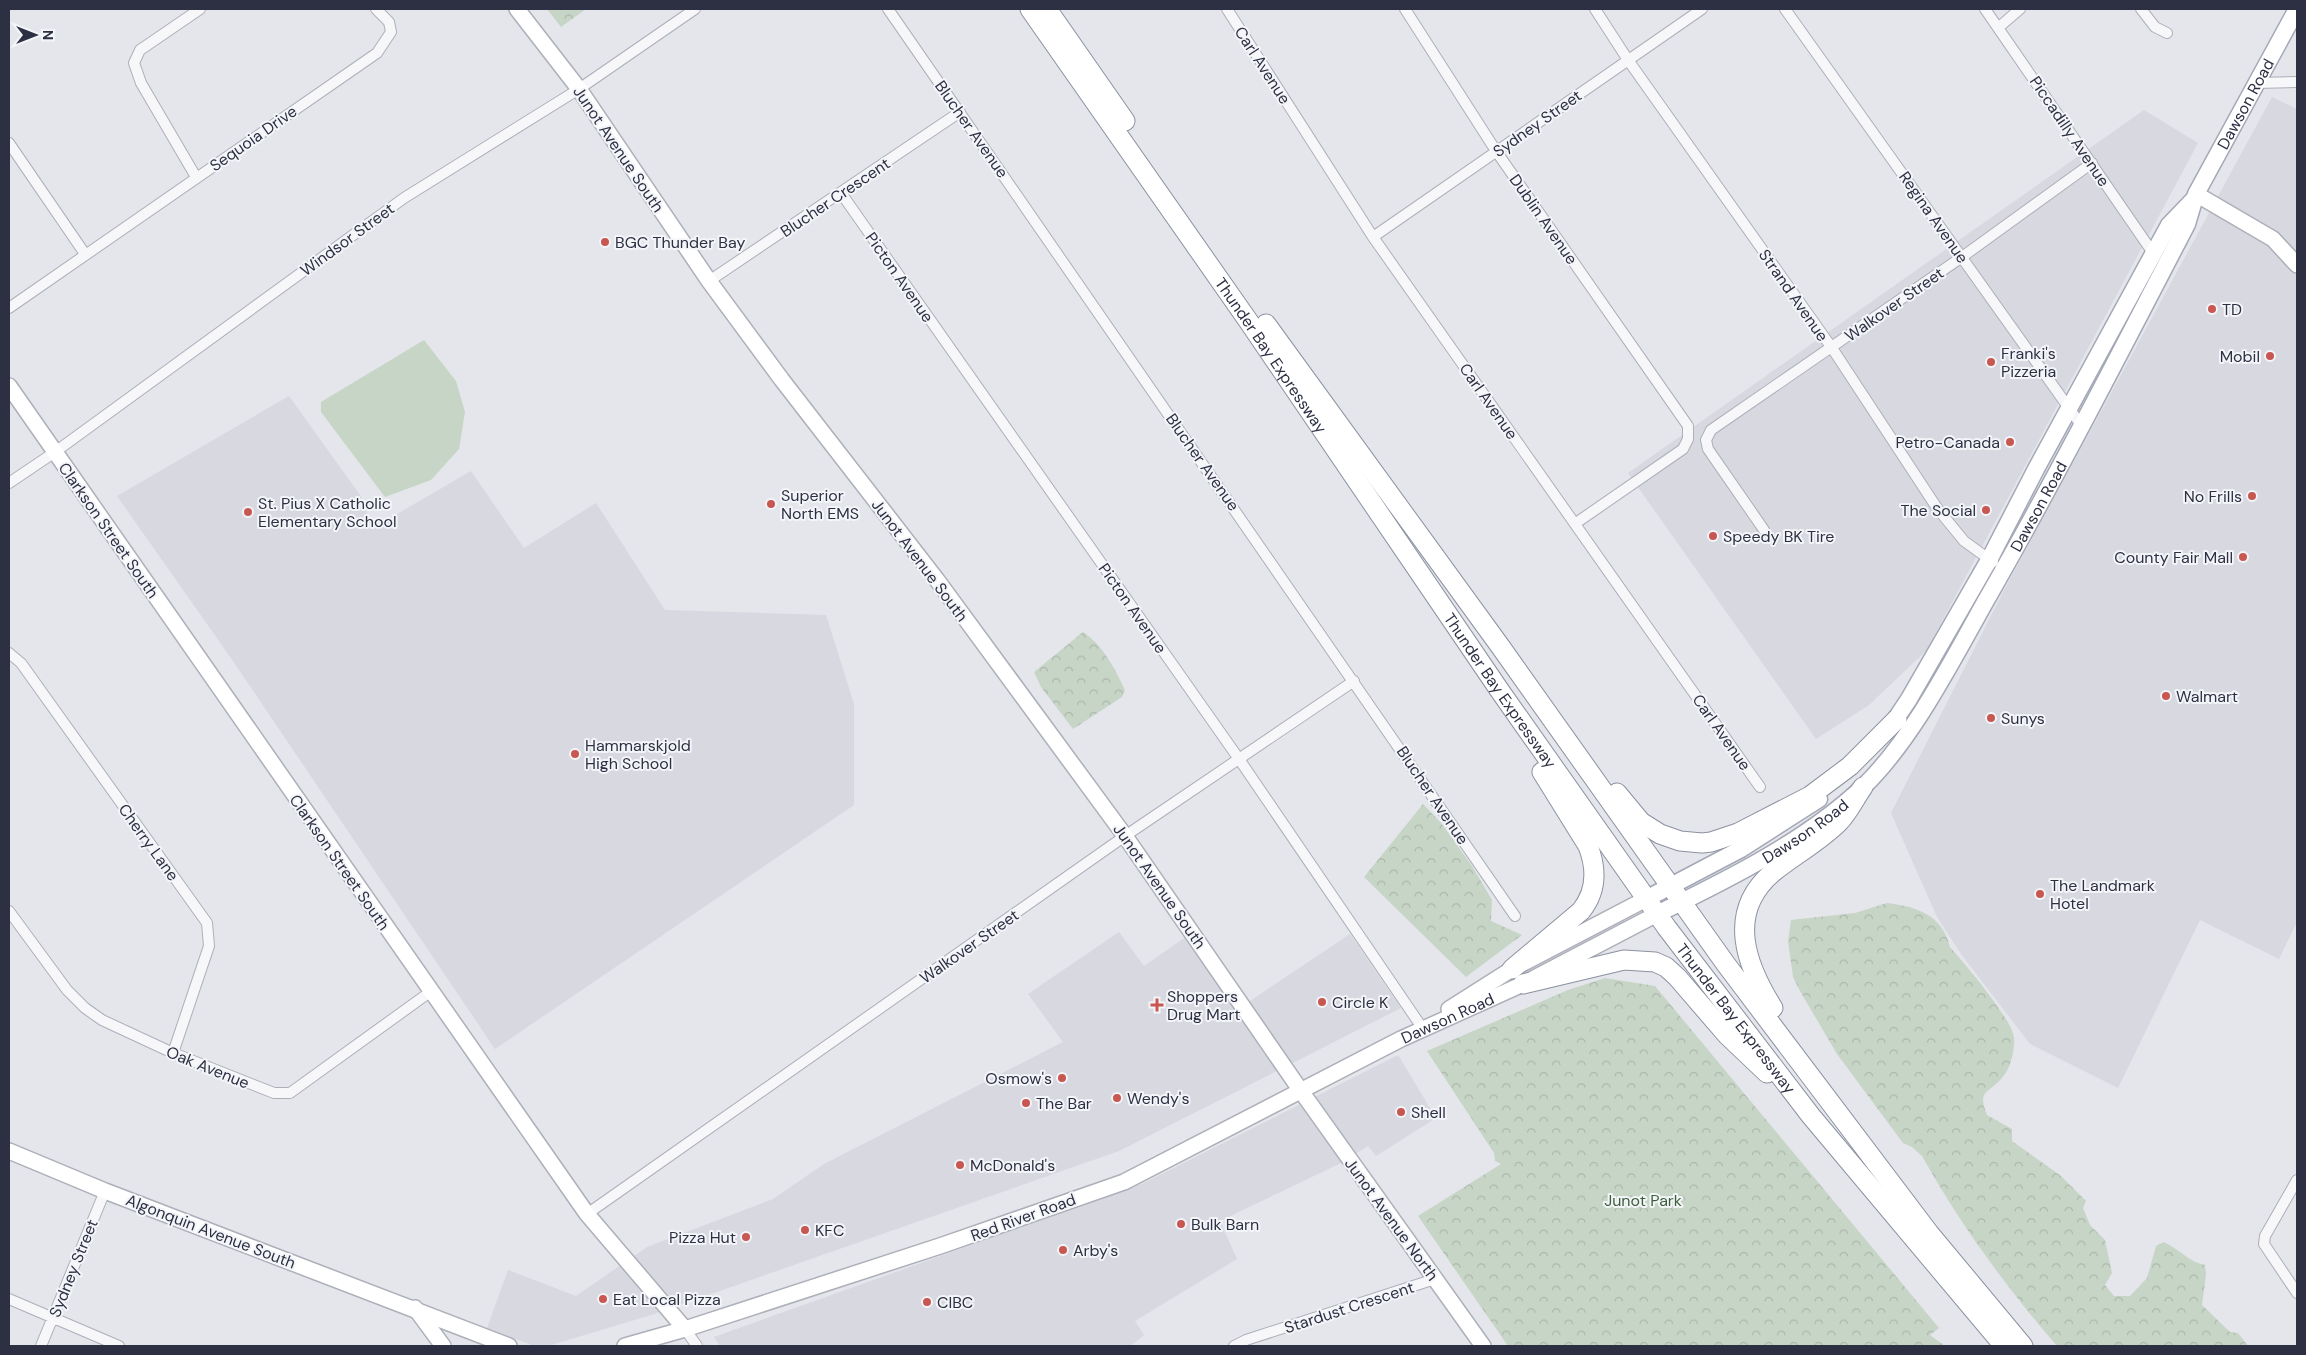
<svg xmlns="http://www.w3.org/2000/svg" width="2306" height="1355" font-family="'DM Sans',sans-serif">
	<style>
		.built { fill: #d7d8e0 }
		.forest { fill: url(#forest-crowns) }
		.pitch { fill: #c7d5c6 }
		.lines { fill: none; stroke-linecap: round; stroke-linejoin: round }
		.street-casing { stroke: #adafb9; stroke-width: 12 }
		.secondary-casing { stroke: #adafb9; stroke-width: 18 }
		.primary-casing { stroke: #a4a8b6; stroke-width: 19 }
		.highway-casing { stroke: #8c91a1; stroke-width: 21 }
		.street { stroke: #f7f7fa; stroke-width: 10 }
		.secondary { stroke: #fff; stroke-width: 15 }
		.primary { stroke: #fff; stroke-width: 16 }
		.highway { stroke: #fff; stroke-width: 19 }
		.poi-dot { fill: #c85752; stroke: #f4f5f9; stroke-width: 2 }
		.labels { text-anchor: middle; stroke-width: 4; stroke-linejoin: round; paint-order: stroke }
		.street-label { font-size: 16px; fill: #2d3043; stroke: #f4f5f9 }
		.poi-label { font-size: 16px; fill: #2d3043; stroke: #f4f5f9; text-anchor: start }
		.park-label { font-size: 16px; fill: #3b5e3b; stroke: #f4f5f9 }
	</style>
	<defs>
		<pattern id="forest-crowns" width="20" height="18" patternUnits="userSpaceOnUse" patternTransform="scale(1.25)"><rect width="20" height="18" fill="#c7d5c6"/><path d="M2 6a3 3 0 1 1 6 0M12 15a3 3 0 1 1 6 0" fill="none" stroke="#abb7ab"/></pattern>
	</defs>
	<rect width="100%" height="100%" fill="#e4e6eb"/>
	<path class="built" d="M 2272,97 L 2297,109 L 2297,922 L 2279,959 L 2200,920 L 2118,1088 L 2030,1044 L 1961,954 L 1937,917 L 1891,813 L 2004,590 Z
		M 2144,110 L 2198,143 L 1926,651 L 1869,705 L 1816,739 L 1628,473 Z
		M 289,396 L 360,495 L 373,528 L 471,471 L 524,548 L 596,503 L 665,610 L 826,615 L 854,704 L 854,805 L 495,1049 L 233,661 L 117,496 Z
		M 1119,932 L 1144,966 L 1187,936 L 1238,1009 L 1350,934 L 1401,1008 L 1119,1151 L 651,1315 L 548,1346 L 534,1346 L 487,1328 L 508,1270 L 576,1296 L 647,1247 L 773,1199 L 824,1164 L 1063,1042 L 1028,994 Z
		M 1398,1055 L 1436,1118 L 1376,1156 L 1368,1146 L 1341,1163 L 1220,1221 L 1237,1259 L 1135,1321 L 1144,1335 L 1131,1346 L 720,1346 L 714,1337 L 1142,1184 Z"/>
	<path class="forest" d="M 547,9 L 586,9 L 561,27 Z
		M 1083,632 C 1103,645 1115,669 1125,690 L 1122,697 L 1073,729 L 1041,687 L 1034,672 Z
		M 1423,804 L 1442,824 L 1472,866 L 1492,900 L 1491,921 L 1522,935 L 1466,977 L 1364,877 Z
		M 1887,903 C 1918,907 1942,915 1950,947 C 1964,963 2013,1020 2014,1038 C 2015,1050 2010,1070 2002,1078 C 1988,1094 1977,1090 1987,1115 L 2012,1129 L 2012,1141 L 2061,1176 L 2086,1201 L 2083,1208 L 2090,1225 L 2105,1240 L 2112,1273 L 2105,1285 L 2114,1296 L 2130,1296 L 2147,1278 L 2156,1246 L 2164,1242 C 2179,1249 2189,1262 2205,1265 L 2206,1275 L 2202,1305 L 2230,1332 L 2238,1333 L 2248,1346 L 2057,1346 C 2006,1287 1960,1224 1922,1156 L 1912,1147 L 1903,1143 L 1837,1054 L 1800,991 L 1793,977 L 1788,941 L 1791,920 L 1855,913 Z
		M 1605,978 L 1655,986 L 1939,1328 L 1930,1335 L 1945,1346 L 1508,1346 L 1418,1216 L 1501,1164 L 1495,1161 L 1494,1153 L 1427,1051 L 1568,990 Z"/>
	<path class="pitch" d="M 424,340 L 456,381 L 465,412 L 459,449 L 431,480 L 385,497 L 321,412 L 321,402 Z"/>
	<g class="lines">
		<defs>
			<path id="street" d="M 888,9 L 1515,916
				M 1227,9 L 1373,237 L 1760,787
				M 1405,9 L 1496,151 L 1688,426 L 1688,439 L 1683,449 L 1576,523
				M 1595,9 L 1628,60 L 1832,348 L 1937,508 L 1964,541 L 1993,562
				M 1785,9 L 2081,425
				M 1985,9 L 2153,253
				M 2141,9 L 2155,27 L 2167,33
				M 1999,27 L 2020,9
				M 2255,83 L 2297,82
				M 9,143 L 85,254
				M 196,177 L 141,83 L 134,63 L 140,50 L 200,9
				M 841,193 L 1239,759 L 1421,1026
				M 1373,237 L 1702,9
				M 709,281 L 960,112
				M 9,308 L 377,53 L 391,32 L 389,22 L 376,9
				M 9,483 L 55,452 L 404,198 L 579,89 L 695,9
				M 1764,530 L 1708,449 L 1706,440 L 1711,430 L 1962,257 L 2092,163
				M 9,653 L 21,663 L 207,923 L 209,946 L 173,1053
				M 9,911 L 67,990 L 85,1008 L 102,1020 L 173,1053 L 274,1093 L 290,1093 L 430,992
				M 2297,1180 L 2265,1236 L 2264,1244 L 2297,1293
				M 587,1214 L 1125,836 L 1354,681
				M 9,1299 L 119,1346
				M 685,1329 L 697,1346
				M 41,1346 L 105,1191
				M 1234,1346 L 1246,1340 L 1435,1279"/>
			<g id="secondary">
				<path d="M 517,9 L 579,89 L 709,281 L 782,380 L 937,580 L 1125,836 L 1301,1091 L 1483,1346"/>
				<path d="M 2196,194 L 2273,239 L 2297,265"/>
				<path d="M 9,386 L 587,1214 L 685,1329"/>
				<path d="M 1449,1009 L 1512,969 L 1646,899"/>
				<path d="M 9,1151 L 105,1191 L 509,1346"/>
				<path d="M 415,1308 L 443,1346"/>
				<path id="s1" d="M 625,1346 L 685,1329 L 940,1246 L 1124,1182 L 1401,1039 L 1523,984 L 1657,914"/>
			</g>
			<g id="primary">
				<path d="M 1889,729 L 1909,699 L 1989,560 L 2036,469 L 2169,225 L 2194,199"/>
				<path d="M 1646,899 L 1741,849 L 1819,799"/>
				<path id="s2" d="M 1657,914 C 1727,880 1806,841 1863,787 C 1911,741 1951,663 1984,604 C 2055,480 2121,351 2187,224 L 2196,194 L 2297,9"/>
			</g>
			<g id="highway">
				<path id="s3" d="M 1030,9 L 1249,322 L 1500,691 L 1667,928 L 1811,1116 L 2004,1346"/>
				<path d="M 1047,9 L 1125,121"/>
				<path d="M 1266,324 L 1500,646 L 1725,963 L 1929,1233 L 2023,1346"/>
				<path d="M 1617,793 L 1641,822 L 1660,834 L 1680,841 L 1702,843 L 1711,842 L 1738,833 L 1810,796 L 1850,766 L 1897,719"/>
				<path d="M 1512,969 L 1581,911 C 1597,891 1597,869 1588,846 L 1542,772"/>
				<path d="M 1523,984 L 1624,960 L 1655,962 L 1666,967 L 1677,977 L 1727,1035 L 1767,1073"/>
				<path d="M 1773,1008 C 1746,965 1726,913 1772,873 C 1794,855 1819,842 1839,822 C 1849,812 1855,798 1863,787"/>
			</g>
		</defs>
		<use href="#street" class="street-casing"/>
		<use href="#secondary" class="secondary-casing"/>
		<use href="#primary" class="primary-casing"/>
		<use href="#highway" class="highway-casing"/>
		<use href="#street" class="street"/>
		<use href="#secondary" class="secondary"/>
		<use href="#primary" class="primary"/>
		<use href="#highway" class="highway"/>
	</g>
	<g class="poi-dot">
		<circle cx="605" cy="242" r="5"/>
		<circle cx="2212" cy="309" r="5"/>
		<circle cx="2270" cy="356" r="5"/>
		<circle cx="1991" cy="362" r="5"/>
		<circle cx="2010" cy="442" r="5"/>
		<circle cx="2252" cy="496" r="5"/>
		<circle cx="771" cy="504" r="5"/>
		<circle cx="1986" cy="510" r="5"/>
		<circle cx="248" cy="512" r="5"/>
		<circle cx="1713" cy="536" r="5"/>
		<circle cx="2243" cy="557" r="5"/>
		<circle cx="2166" cy="696" r="5"/>
		<circle cx="1991" cy="718" r="5"/>
		<circle cx="575" cy="754" r="5"/>
		<circle cx="2040" cy="894" r="5"/>
		<circle cx="1322" cy="1002" r="5"/>
		<path d="M1154.5 997.5h5v5h5v5h-5v5h-5v-5h-5v-5h5z"/>
		<circle cx="1062" cy="1078" r="5"/>
		<circle cx="1117" cy="1098" r="5"/>
		<circle cx="1026" cy="1103" r="5"/>
		<circle cx="1401" cy="1112" r="5"/>
		<circle cx="960" cy="1165" r="5"/>
		<circle cx="1181" cy="1224" r="5"/>
		<circle cx="805" cy="1230" r="5"/>
		<circle cx="746" cy="1237" r="5"/>
		<circle cx="1063" cy="1250" r="5"/>
		<circle cx="603" cy="1299" r="5"/>
		<circle cx="927" cy="1302" r="5"/>
	</g>
	<g class="labels">
		<g class="street-label">
			<text transform="translate(1263 65) rotate(57)" y="6">Carl Avenue</text>
			<text dy="6" stroke="none"><textPath href="#s2" startOffset="1028">Dawson Road</textPath></text>
			<text transform="translate(1537 123) rotate(-35)" y="6">Sydney Street</text>
			<text transform="translate(972 129) rotate(55)" y="6">Blucher Avenue</text>
			<text transform="translate(2070 131) rotate(56)" y="6">Piccadilly Avenue</text>
			<text transform="translate(253 138) rotate(-35)" y="6">Sequoia Drive</text>
			<text transform="translate(619 149) rotate(56)" y="6">Junot Avenue South</text>
			<text transform="translate(835 197) rotate(-34)" y="6">Blucher Crescent</text>
			<text transform="translate(1934 217) rotate(55)" y="6">Regina Avenue</text>
			<text transform="translate(1544 219) rotate(55)" y="6">Dublin Avenue</text>
			<text transform="translate(347 239) rotate(-36)" y="6">Windsor Street</text>
			<text transform="translate(900 277) rotate(55)" y="6">Picton Avenue</text>
			<text transform="translate(1794 295) rotate(55)" y="6">Strand Avenue</text>
			<text transform="translate(1894 304) rotate(-35)" y="6">Walkover Street</text>
			<text dy="6" stroke="none"><textPath href="#s3" startOffset="422">Thunder Bay Expressway</textPath></text>
			<text transform="translate(1489 401) rotate(55)" y="6">Carl Avenue</text>
			<text transform="translate(1203 462) rotate(55)" y="6">Blucher Avenue</text>
			<text dy="6" stroke="none"><textPath href="#s2" startOffset="575">Dawson Road</textPath></text>
			<text transform="translate(109 530) rotate(55)" y="6">Clarkson Street South</text>
			<text transform="translate(920 560) rotate(53)" y="6">Junot Avenue South</text>
			<text transform="translate(1133 608) rotate(55)" y="6">Picton Avenue</text>
			<text dy="6" stroke="none"><textPath href="#s3" startOffset="828">Thunder Bay Expressway</textPath></text>
			<text transform="translate(1722 732) rotate(55)" y="6">Carl Avenue</text>
			<text transform="translate(1433 795) rotate(56)" y="6">Blucher Avenue</text>
			<text dy="6" stroke="none"><textPath href="#s2" startOffset="170">Dawson Road</textPath></text>
			<text transform="translate(149 842) rotate(54)" y="6">Cherry Lane</text>
			<text transform="translate(340 862) rotate(55)" y="6">Clarkson Street South</text>
			<text transform="translate(1160 886) rotate(55)" y="6">Junot Avenue South</text>
			<text transform="translate(969 946) rotate(-35)" y="6">Walkover Street</text>
			<text dy="6" stroke="none"><textPath href="#s1" startOffset="888">Dawson Road</textPath></text>
			<text dy="6" stroke="none"><textPath href="#s3" startOffset="1232">Thunder Bay Expressway</textPath></text>
			<text transform="translate(208 1067) rotate(22)" y="6">Oak Avenue</text>
			<text transform="translate(1023 1217) rotate(-20)" y="6">Red River Road</text>
			<text transform="translate(1392 1219) rotate(54)" y="6">Junot Avenue North</text>
			<text transform="translate(211 1231) rotate(21)" y="6">Algonquin Avenue South</text>
			<text transform="translate(73 1268) rotate(-68)" y="6">Sydney Street</text>
			<text transform="translate(1349 1307) rotate(-18)" y="6">Stardust Crescent</text>
		</g>
		<g class="poi-label">
			<text x="615" y="248">BGC Thunder Bay</text>
			<text x="2222" y="315">TD</text>
			<text x="2001" y="359">Franki's<tspan x="2001" dy="18">Pizzeria</tspan></text>
			<text x="2260" y="362" text-anchor="end">Mobil</text>
			<text x="2000" y="448" text-anchor="end">Petro-Canada</text>
			<text x="781" y="501">Superior<tspan x="781" dy="18">North EMS</tspan></text>
			<text x="2242" y="502" text-anchor="end">No Frills</text>
			<text x="258" y="509">St. Pius X Catholic<tspan x="258" dy="18">Elementary School</tspan></text>
			<text x="1976" y="516" text-anchor="end">The Social</text>
			<text x="1723" y="542">Speedy BK Tire</text>
			<text x="2233" y="563" text-anchor="end">County Fair Mall</text>
			<text x="2176" y="702">Walmart</text>
			<text x="2001" y="724">Sunys</text>
			<text x="585" y="751">Hammarskjold<tspan x="585" dy="18">High School</tspan></text>
			<text x="2050" y="891">The Landmark<tspan x="2050" dy="18">Hotel</tspan></text>
			<text x="1167" y="1002">Shoppers<tspan x="1167" dy="18">Drug Mart</tspan></text>
			<text x="1332" y="1008">Circle K</text>
			<text x="1052" y="1084" text-anchor="end">Osmow's</text>
			<text x="1127" y="1104">Wendy's</text>
			<text x="1036" y="1109">The Bar</text>
			<text x="1411" y="1118">Shell</text>
			<text x="970" y="1171">McDonald's</text>
			<text x="1191" y="1230">Bulk Barn</text>
			<text x="815" y="1236">KFC</text>
			<text x="736" y="1243" text-anchor="end">Pizza Hut</text>
			<text x="1073" y="1256">Arby's</text>
			<text x="613" y="1305">Eat Local Pizza</text>
			<text x="937" y="1308">CIBC</text>
		</g>
		<g class="park-label">
			<text x="1643" y="1206">Junot Park</text>
		</g>
	</g>
	<rect width="2306" height="1355" fill="none" stroke="#2d3043" stroke-width="20"/>
	<g transform="translate(35 35) rotate(90)" stroke="#f4f5f9" stroke-width="4" paint-order="stroke">
	<path d="M0-4L9 19L0 12L-9 19Z" fill="#2d3043"/>
	<text y="-8" font-size="14" font-weight="bold" text-anchor="middle" fill="#2d3043">N</text>
	</g>
</svg>
